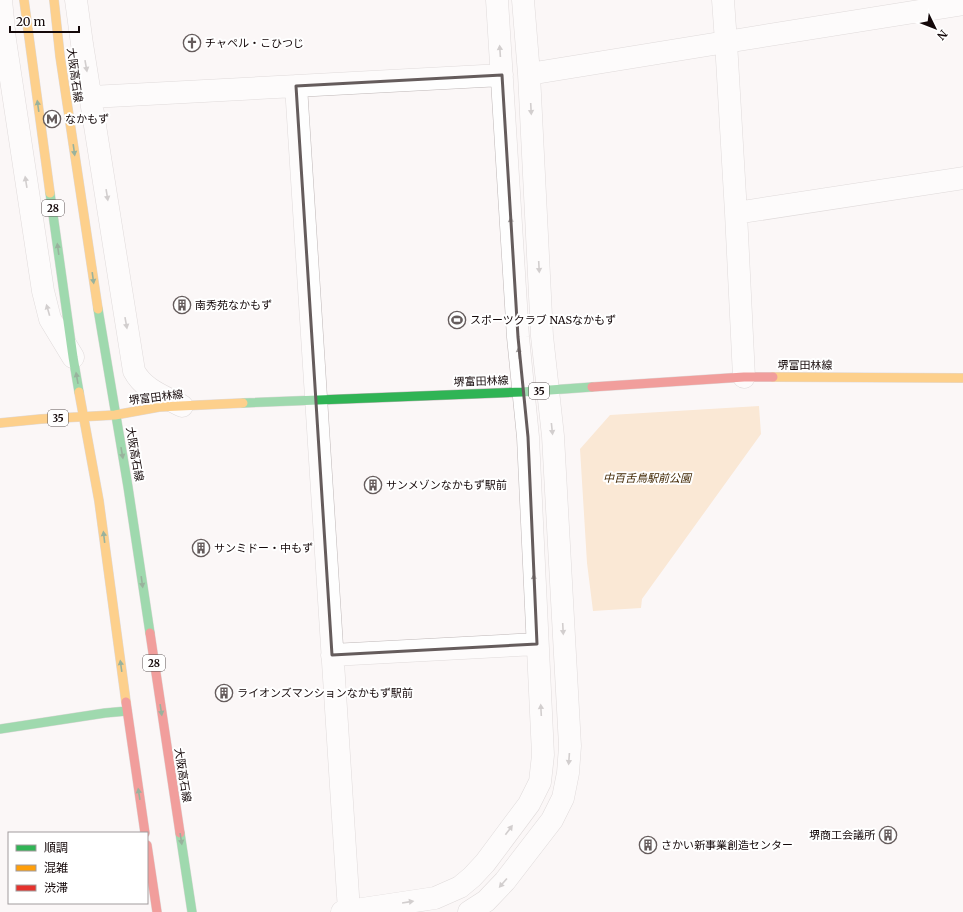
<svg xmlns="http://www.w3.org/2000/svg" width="963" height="912" font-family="Merriweather,'Noto Sans JP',serif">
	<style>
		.green { fill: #f8d4ac }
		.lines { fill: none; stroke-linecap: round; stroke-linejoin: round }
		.street-casing { stroke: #beb7b7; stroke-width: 23 }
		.fast-casing { stroke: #beb7b7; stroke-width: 10 }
		.slow-casing { stroke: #beb7b7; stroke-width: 10 }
		.jam-casing { stroke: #beb7b7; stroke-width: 10 }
		.street { stroke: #fefefe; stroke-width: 22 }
		.fast { stroke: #30b455; stroke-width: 9 }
		.slow { stroke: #ff9f0a; stroke-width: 9 }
		.jam { stroke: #e5322d; stroke-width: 9 }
		.oneway { fill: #a09c9c }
		.oneway2 { fill: #225e2f }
		.marked { fill: none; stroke: #655c5c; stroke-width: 3; stroke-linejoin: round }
		.labels { text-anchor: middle; stroke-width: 4; stroke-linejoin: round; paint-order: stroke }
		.shield { fill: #fff; stroke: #5a5253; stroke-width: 1 }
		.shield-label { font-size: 10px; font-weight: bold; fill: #140809 }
		.poi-label { font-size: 11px; fill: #140809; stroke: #fff; text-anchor: start }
		.street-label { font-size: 11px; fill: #140809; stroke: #fff }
		.park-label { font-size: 11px; font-style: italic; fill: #422804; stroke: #fff }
	</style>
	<rect width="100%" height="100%" fill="#fbf7f7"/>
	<path class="green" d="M 759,406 L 761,434 L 642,599 L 641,608 L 593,611 L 587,563 L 580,449 L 610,415 Z"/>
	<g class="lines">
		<defs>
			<path id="street" d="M 1,0 L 5,40 L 43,291 L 50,319 L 73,357
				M 76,0 L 82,44 L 134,371 C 144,390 164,396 182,406
				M 529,74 L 726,42 L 723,0
				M 296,86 L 349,911
				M 91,97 L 502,75
				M 736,213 L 963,178
				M 744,377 L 736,213 L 726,42 L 963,4
				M 332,655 L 537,644
				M 342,912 L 435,898 L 460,887 L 472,877 L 485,863 L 529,804 L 540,782 L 543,755 L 528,437 L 518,337 L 497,0
				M 469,912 L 486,901 L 505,881 L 552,820 L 563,798 L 568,773 L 570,746 L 553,436 L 542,336 L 529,74 L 523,0"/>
			<path id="fast" d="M 50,193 L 73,357 L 79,392
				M 98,309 L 128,487 L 150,633
				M 243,403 L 522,392 L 592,387
				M 0,729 L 105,713 L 127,711
				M 180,833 L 192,912"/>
			<path id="slow" d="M 24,0 L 50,193
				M 54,0 L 60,56 L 98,309
				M 773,377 L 963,378
				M 79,392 L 99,501 L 126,702
				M 0,423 L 41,419 L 115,415 L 159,407 L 243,403"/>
			<path id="jam" d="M 592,387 L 744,377 L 773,377
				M 150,633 L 180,833
				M 126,702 L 145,833
				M 147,845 L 157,912"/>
		</defs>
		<use href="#street" class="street-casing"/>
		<use href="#fast" class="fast-casing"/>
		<use href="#slow" class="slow-casing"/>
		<use href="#jam" class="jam-casing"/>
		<use href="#street" class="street"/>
		<use href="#fast" class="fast"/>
		<use href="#slow" class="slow"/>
		<use href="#jam" class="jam"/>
	</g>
	<defs><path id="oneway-solid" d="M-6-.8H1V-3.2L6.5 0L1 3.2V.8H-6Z"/></defs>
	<g class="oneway">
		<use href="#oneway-solid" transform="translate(500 51) rotate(-94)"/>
		<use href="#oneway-solid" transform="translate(86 66) rotate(80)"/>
		<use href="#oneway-solid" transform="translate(531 109) rotate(87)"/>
		<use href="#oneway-solid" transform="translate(26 182) rotate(-99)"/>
		<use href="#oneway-solid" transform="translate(107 195) rotate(81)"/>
		<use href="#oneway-solid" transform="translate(511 223) rotate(-93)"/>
		<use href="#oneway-solid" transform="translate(539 267) rotate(87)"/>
		<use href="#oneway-solid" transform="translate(48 310) rotate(-106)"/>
		<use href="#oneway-solid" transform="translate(126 323) rotate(80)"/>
		<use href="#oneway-solid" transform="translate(519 353) rotate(-95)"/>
		<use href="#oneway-solid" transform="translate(552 429) rotate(84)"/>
		<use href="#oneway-solid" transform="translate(534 580) rotate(-93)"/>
		<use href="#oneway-solid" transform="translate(563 629) rotate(87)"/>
		<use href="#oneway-solid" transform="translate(541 710) rotate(-93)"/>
		<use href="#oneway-solid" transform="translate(569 759) rotate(94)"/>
		<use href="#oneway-solid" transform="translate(509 830) rotate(-53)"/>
		<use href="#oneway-solid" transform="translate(503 883) rotate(131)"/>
		<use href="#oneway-solid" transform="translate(408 902) rotate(-9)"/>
	</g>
	<g class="oneway2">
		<use href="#oneway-solid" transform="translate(38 106) rotate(-98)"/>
		<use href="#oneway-solid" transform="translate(74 150) rotate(82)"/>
		<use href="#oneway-solid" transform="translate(58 249) rotate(-98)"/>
		<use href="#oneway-solid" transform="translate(93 278) rotate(82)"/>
		<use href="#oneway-solid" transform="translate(77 378) rotate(-100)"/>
		<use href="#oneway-solid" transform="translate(122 453) rotate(80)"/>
		<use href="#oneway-solid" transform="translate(104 537) rotate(-97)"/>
		<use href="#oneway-solid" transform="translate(142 582) rotate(82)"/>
		<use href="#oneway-solid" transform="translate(121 666) rotate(-98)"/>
		<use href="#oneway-solid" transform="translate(161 710) rotate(81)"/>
		<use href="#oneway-solid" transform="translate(139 794) rotate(-99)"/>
		<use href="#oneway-solid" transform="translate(181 839) rotate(81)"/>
	</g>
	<path d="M0 0H963V912H0ZM 502,75 L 518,337 L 528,437 L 537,644 L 332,655 L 296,86 Z" fill="#fbf7f7" fill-opacity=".55" fill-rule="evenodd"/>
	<path class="marked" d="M 502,75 L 518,337 L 528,437 L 537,644 L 332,655 L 296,86 Z"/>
	<defs>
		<symbol id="church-ring" viewBox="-11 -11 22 22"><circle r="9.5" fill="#fff" stroke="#655c5c" stroke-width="1.5"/><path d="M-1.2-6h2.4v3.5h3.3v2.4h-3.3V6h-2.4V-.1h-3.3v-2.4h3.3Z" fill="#655c5c"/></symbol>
		<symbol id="metro-ring" viewBox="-11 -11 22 22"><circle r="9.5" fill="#fff" stroke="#655c5c" stroke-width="1.5"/><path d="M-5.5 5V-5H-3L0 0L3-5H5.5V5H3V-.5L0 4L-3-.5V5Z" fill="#655c5c"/></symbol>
		<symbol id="building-ring" viewBox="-11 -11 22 22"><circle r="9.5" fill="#fff" stroke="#655c5c" stroke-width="1.5"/><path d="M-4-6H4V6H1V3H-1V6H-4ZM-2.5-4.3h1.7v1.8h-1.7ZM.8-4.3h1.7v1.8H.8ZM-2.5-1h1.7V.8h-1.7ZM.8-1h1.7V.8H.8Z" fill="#655c5c"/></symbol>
		<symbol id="stadium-ring" viewBox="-11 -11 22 22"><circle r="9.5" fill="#fff" stroke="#655c5c" stroke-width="1.5"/><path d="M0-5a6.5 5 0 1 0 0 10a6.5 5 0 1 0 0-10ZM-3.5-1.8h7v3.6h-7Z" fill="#655c5c"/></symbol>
	</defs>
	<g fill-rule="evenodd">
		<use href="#church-ring" x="182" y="33" width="20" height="20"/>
		<use href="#metro-ring" x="42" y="109" width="20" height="20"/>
		<use href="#building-ring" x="172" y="295" width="20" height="20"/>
		<use href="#stadium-ring" x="447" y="310" width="20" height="20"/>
		<use href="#building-ring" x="363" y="475" width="20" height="20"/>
		<use href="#building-ring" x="191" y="538" width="20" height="20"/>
		<use href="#building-ring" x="214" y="683" width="20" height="20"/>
		<use href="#building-ring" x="878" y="825" width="20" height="20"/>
		<use href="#building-ring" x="638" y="835" width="20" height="20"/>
	</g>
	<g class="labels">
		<g class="shield">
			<rect x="42" y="200" width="22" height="16" rx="3"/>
			<rect x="529" y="383" width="20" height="16" rx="3"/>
			<rect x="48" y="410" width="20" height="16" rx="3"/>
			<rect x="143" y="655" width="22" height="16" rx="3"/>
		</g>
		<g class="shield-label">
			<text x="53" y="212">28</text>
			<text x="539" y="395">35</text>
			<text x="58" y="422">35</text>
			<text x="154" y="667">28</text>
		</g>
		<g class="poi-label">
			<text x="205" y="47">チャペル・こひつじ</text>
			<text x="65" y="123">なかもず</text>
			<text x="195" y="309">南秀苑なかもず</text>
			<text x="470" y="324">スポーツクラブ NASなかもず</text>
			<text x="386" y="489">サンメゾンなかもず駅前</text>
			<text x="214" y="552">サンミドー・中もず</text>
			<text x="237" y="697">ライオンズマンションなかもず駅前</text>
			<text x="875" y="839" text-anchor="end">堺商工会議所</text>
			<text x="661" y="849">さかい新事業創造センター</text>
		</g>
		<g class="street-label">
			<text transform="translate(75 75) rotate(82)" y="4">大阪高石線</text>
			<text x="805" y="369">堺富田林線</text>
			<text transform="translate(481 381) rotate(-2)" y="4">堺富田林線</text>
			<text transform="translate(156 397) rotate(-7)" y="4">堺富田林線</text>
			<text transform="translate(135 454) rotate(80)" y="4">大阪高石線</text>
			<text transform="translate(183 775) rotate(81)" y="4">大阪高石線</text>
		</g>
		<g class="park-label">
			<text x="647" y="482">中百舌鳥駅前公園</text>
		</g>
	</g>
	<rect x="8" y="832" width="140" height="72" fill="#ffffff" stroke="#a19c9d"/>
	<rect x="16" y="845" width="20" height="6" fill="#30b455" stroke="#a19c9d"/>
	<text x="44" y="852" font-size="12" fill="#140809">順調</text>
	<rect x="16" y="865" width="20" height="6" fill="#ff9f0a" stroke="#a19c9d"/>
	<text x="44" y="872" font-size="12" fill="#140809">混雑</text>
	<rect x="16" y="885" width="20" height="6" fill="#e5322d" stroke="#a19c9d"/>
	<text x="44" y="892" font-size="12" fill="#140809">渋滞</text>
	<g transform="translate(935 28) rotate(133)" stroke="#ffffff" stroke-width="3" paint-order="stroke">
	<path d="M0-3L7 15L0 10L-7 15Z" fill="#140809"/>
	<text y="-6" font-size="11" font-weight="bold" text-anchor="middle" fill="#140809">N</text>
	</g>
	<path d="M10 26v6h69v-6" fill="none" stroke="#140809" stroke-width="2"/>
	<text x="16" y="26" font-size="12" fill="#140809" stroke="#ffffff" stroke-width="3" paint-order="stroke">20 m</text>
</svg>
